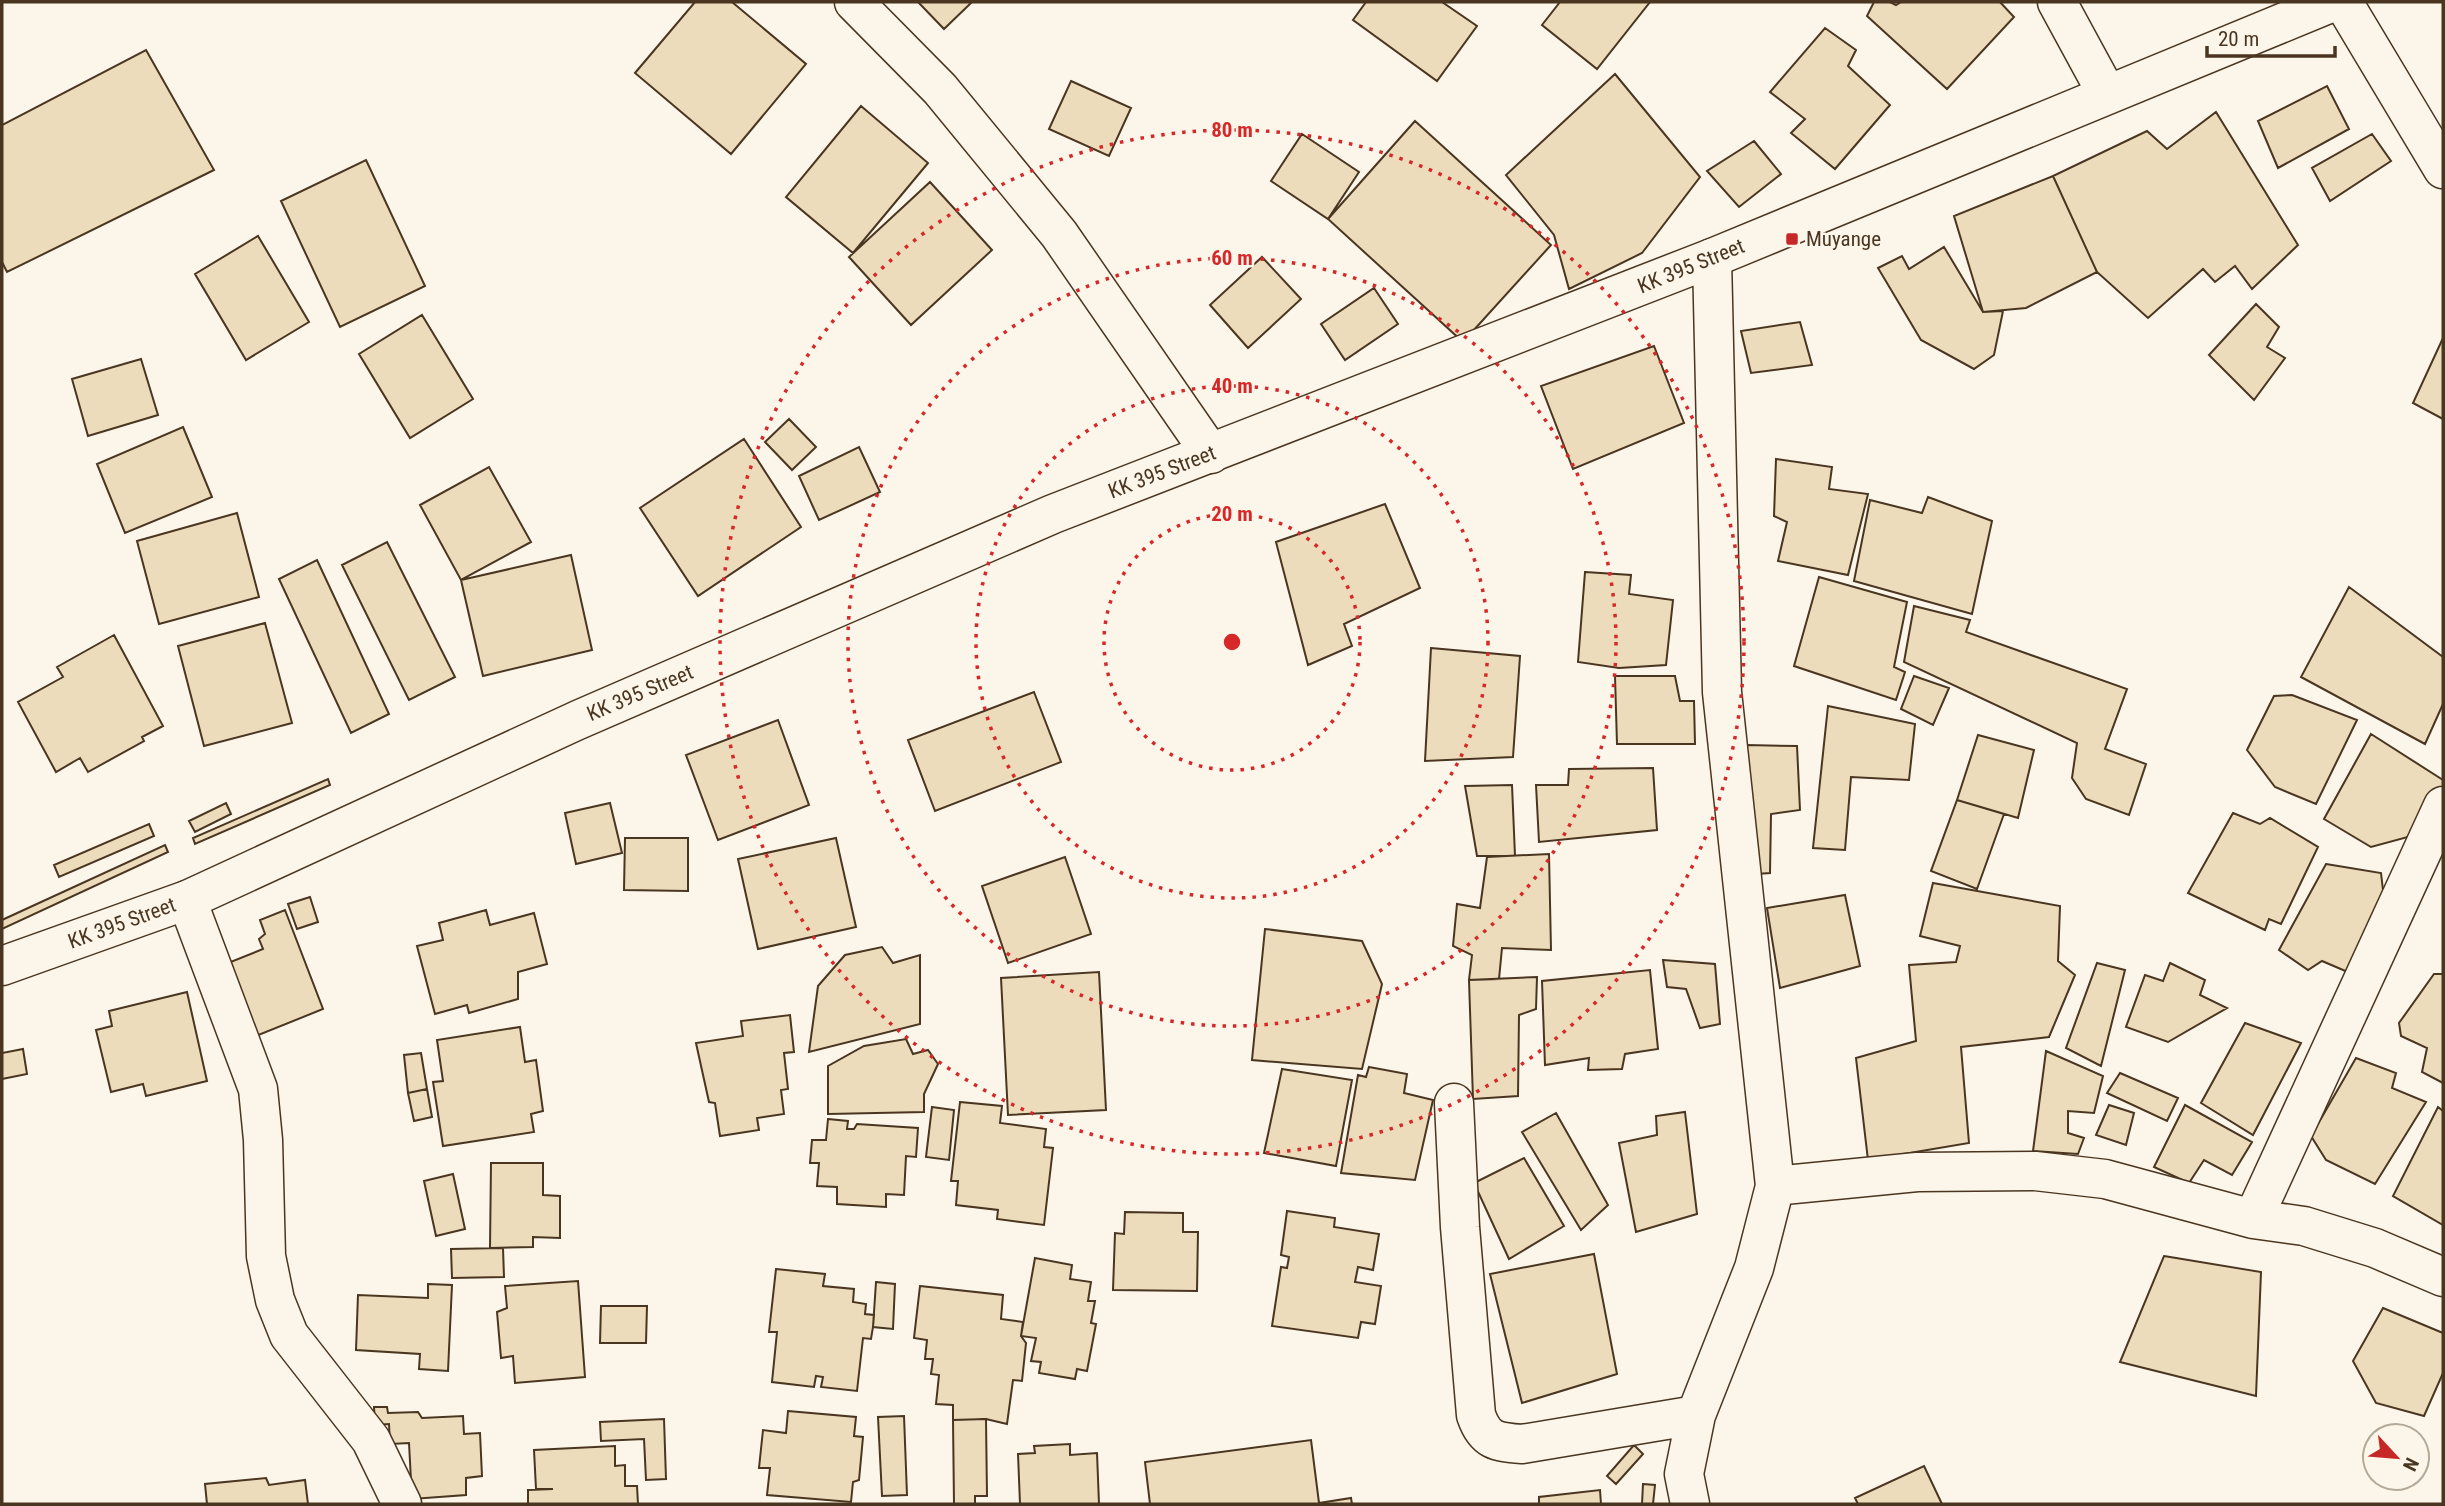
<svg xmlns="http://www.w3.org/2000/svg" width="2445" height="1506" font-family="'Roboto Condensed',sans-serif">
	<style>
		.building { fill: #ecdcbc; stroke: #4a3520; stroke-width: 2 }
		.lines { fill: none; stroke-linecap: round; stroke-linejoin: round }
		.street-casing { stroke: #4a3520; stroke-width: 41 }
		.secondary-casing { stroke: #4a3520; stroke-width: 41 }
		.street { stroke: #fbf6e9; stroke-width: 38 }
		.secondary { stroke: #fbf6e9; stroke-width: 38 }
		.ring { fill: none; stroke: #d62828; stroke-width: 3.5; stroke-dasharray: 3.5 7 }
		.poi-dot { fill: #c62828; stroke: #fbf6e9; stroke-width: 2.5 }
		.labels { text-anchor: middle; stroke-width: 5; stroke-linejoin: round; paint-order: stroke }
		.poi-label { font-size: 21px; fill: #4a3520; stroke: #fbf6e9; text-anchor: start }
		.street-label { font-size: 21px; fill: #4a3520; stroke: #fbf6e9 }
		.centre { fill: #d62828; stroke: #fbf6e9; stroke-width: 3.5 }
		.ring-label { font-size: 21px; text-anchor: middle; font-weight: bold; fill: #d62828; stroke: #fbf6e9; stroke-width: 5; stroke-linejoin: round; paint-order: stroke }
	</style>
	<rect width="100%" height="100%" fill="#fbf6e9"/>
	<path class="building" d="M 695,2 L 732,2 L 806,64 L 731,154 L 635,73 Z
		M 918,2 L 972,2 L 944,29 Z
		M 1366,2 L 1442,2 L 1477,26 L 1437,81 L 1353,20 Z
		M 1560,2 L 1650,2 L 1597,69 L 1542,25 Z
		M 1874,2 L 1890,2 L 1896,5 L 1901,2 L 2000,2 L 2014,17 L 1947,89 L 1867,16 Z
		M 1825,28 L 1856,50 L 1848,66 L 1890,105 L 1835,169 L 1791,133 L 1805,119 L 1770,92 Z
		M 146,50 L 214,170 L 7,272 L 2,262 L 2,125 Z
		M 1615,74 L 1700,177 L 1642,253 L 1569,289 L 1554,235 L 1506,175 Z
		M 1071,81 L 1131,108 L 1109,156 L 1049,129 Z
		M 2327,86 L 2349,129 L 2278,168 L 2258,121 Z
		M 861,106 L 928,163 L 853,253 L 786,197 Z
		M 2216,112 L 2298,245 L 2252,289 L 2235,266 L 2215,282 L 2203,269 L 2148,318 L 2097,272 L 2053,176 L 2147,131 L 2167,149 Z
		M 1415,121 L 1551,245 L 1463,342 L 1328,219 Z
		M 1302,134 L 1359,172 L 1328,219 L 1271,181 Z
		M 2372,134 L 2391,161 L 2330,201 L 2312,168 Z
		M 1754,141 L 1781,174 L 1739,207 L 1707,171 Z
		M 366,160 L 425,286 L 340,327 L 281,201 Z
		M 2053,176 L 2097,272 L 2026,308 L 1983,312 L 1954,216 Z
		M 930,182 L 992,250 L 911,325 L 849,257 Z
		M 258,236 L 309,322 L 246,360 L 195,274 Z
		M 1944,247 L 1983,312 L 2003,311 L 1994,355 L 1974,369 L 1921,340 L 1878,268 L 1902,256 L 1909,269 Z
		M 1262,257 L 1301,299 L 1248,348 L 1210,305 Z
		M 1374,288 L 1398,324 L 1345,360 L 1321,324 Z
		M 2256,304 L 2279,327 L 2267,347 L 2285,358 L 2254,400 L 2209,355 Z
		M 422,315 L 473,399 L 410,438 L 359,354 Z
		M 1800,322 L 1812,365 L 1751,373 L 1741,331 Z
		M 2443,338 L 2443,419 L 2413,403 Z
		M 1654,346 L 1684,423 L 1573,469 L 1541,386 Z
		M 141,359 L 158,415 L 88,436 L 72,379 Z
		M 789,419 L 816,447 L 792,470 L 765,442 Z
		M 183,427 L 212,497 L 125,533 L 97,464 Z
		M 744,439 L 801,527 L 698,596 L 640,508 Z
		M 859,447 L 880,492 L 819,520 L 799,476 Z
		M 1776,459 L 1832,467 L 1829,489 L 1868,494 L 1848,575 L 1778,561 L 1787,522 L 1774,516 Z
		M 489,467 L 531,542 L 461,580 L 420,505 Z
		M 1928,497 L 1992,521 L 1972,614 L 1854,581 L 1870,500 L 1922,513 Z
		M 1385,504 L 1420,588 L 1344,624 L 1352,646 L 1308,665 L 1276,542 Z
		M 237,513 L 259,597 L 159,624 L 137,541 Z
		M 387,542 L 455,677 L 409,700 L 342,565 Z
		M 571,555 L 592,650 L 483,676 L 461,580 Z
		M 317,560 L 389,714 L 351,733 L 279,579 Z
		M 1585,572 L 1631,575 L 1629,594 L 1673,600 L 1666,665 L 1619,668 L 1578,662 Z
		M 1819,577 L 1907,602 L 1894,667 L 1905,672 L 1896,700 L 1794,666 Z
		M 2349,587 L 2443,657 L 2443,704 L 2425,744 L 2301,677 Z
		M 1914,606 L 1970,620 L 1966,632 L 2127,689 L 2105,749 L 2146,764 L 2129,815 L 2086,799 L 2072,778 L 2077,743 L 1904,662 Z
		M 265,623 L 292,723 L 204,746 L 178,646 Z
		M 114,635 L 163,726 L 142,737 L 144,741 L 88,772 L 80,758 L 56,772 L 18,702 L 63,677 L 57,667 Z
		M 1431,648 L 1520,656 L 1513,757 L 1425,761 Z
		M 1615,676 L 1675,676 L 1680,701 L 1694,701 L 1695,744 L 1617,744 Z
		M 1914,676 L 1949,688 L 1933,725 L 1901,709 Z
		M 1034,692 L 1061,762 L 935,811 L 908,740 Z
		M 2292,695 L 2357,720 L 2316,804 L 2275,787 L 2247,750 L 2274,696 Z
		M 1828,706 L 1915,724 L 1909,780 L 1851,777 L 1845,850 L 1813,848 Z
		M 778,720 L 809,805 L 718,840 L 686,755 Z
		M 2371,734 L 2443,780 L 2443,788 L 2419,834 L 2371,847 L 2324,819 Z
		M 1978,735 L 2034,750 L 2018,818 L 1957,800 Z
		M 1746,745 L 1797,746 L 1800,810 L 1771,814 L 1770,873 L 1742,875 Z
		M 1653,768 L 1657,830 L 1539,842 L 1536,785 L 1568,785 L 1569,769 Z
		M 328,779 L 330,785 L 195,844 L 193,838 Z
		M 1512,785 L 1515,856 L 1477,856 L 1465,786 Z
		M 1957,800 L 2004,814 L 1977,889 L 1931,871 Z
		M 226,803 L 231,814 L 195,832 L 189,821 Z
		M 610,803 L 622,853 L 576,864 L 565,813 Z
		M 2233,813 L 2260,824 L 2270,818 L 2318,847 L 2281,924 L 2269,919 L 2265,930 L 2188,893 Z
		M 149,824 L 154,836 L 59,877 L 54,865 Z
		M 625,838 L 688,838 L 688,891 L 624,890 Z
		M 836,838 L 856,927 L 758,949 L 738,859 Z
		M 165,845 L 168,852 L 2,929 L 2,920 Z
		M 1549,854 L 1551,950 L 1502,948 L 1499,979 L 1469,980 L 1472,955 L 1453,946 L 1457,904 L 1480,908 L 1487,857 Z
		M 1065,857 L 1091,934 L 1008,963 L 982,886 Z
		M 2326,864 L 2381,873 L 2386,916 L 2350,973 L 2322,961 L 2308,970 L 2279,950 Z
		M 1933,883 L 2060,906 L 2058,961 L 2075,975 L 2049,1037 L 1961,1047 L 1969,1143 L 1868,1160 L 1856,1058 L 1916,1041 L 1909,965 L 1956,962 L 1960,946 L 1920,936 Z
		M 1845,895 L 1860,966 L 1780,988 L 1767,908 Z
		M 310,897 L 318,922 L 297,929 L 288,904 Z
		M 285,910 L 323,1009 L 256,1036 L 228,963 L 263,949 L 259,939 L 265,934 L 260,920 Z
		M 486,910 L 490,925 L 534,913 L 547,964 L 518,972 L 518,999 L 469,1013 L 467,1005 L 435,1014 L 417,946 L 443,940 L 439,923 Z
		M 1265,929 L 1362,941 L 1382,984 L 1362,1069 L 1252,1060 Z
		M 882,947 L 893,963 L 920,955 L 920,1024 L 809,1052 L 818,986 L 845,955 Z
		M 1663,960 L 1715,964 L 1720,1024 L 1700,1028 L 1686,989 L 1667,987 Z
		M 2097,963 L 2125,970 L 2101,1066 L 2066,1048 Z
		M 2170,963 L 2205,980 L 2200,995 L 2227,1008 L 2168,1042 L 2126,1027 L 2145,975 L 2163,981 Z
		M 1650,970 L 1658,1049 L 1625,1054 L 1622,1069 L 1588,1070 L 1589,1058 L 1545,1065 L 1542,981 Z
		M 1099,972 L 1106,1110 L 1008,1115 L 1001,978 Z
		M 2434,974 L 2443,974 L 2443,1083 L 2422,1072 L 2427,1048 L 2401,1036 L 2399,1023 Z
		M 1537,977 L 1536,1009 L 1519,1015 L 1518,1096 L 1473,1099 L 1469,980 Z
		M 187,992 L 207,1081 L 146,1096 L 143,1084 L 111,1092 L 96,1030 L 112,1026 L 109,1011 Z
		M 790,1015 L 794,1052 L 784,1053 L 788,1089 L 781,1090 L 784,1114 L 757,1118 L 759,1130 L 720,1136 L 715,1103 L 709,1102 L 696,1043 L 743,1036 L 741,1021 Z
		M 2245,1023 L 2301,1043 L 2253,1135 L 2201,1103 Z
		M 520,1027 L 525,1062 L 536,1060 L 543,1111 L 531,1114 L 534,1132 L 443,1146 L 433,1082 L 443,1081 L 437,1040 Z
		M 906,1039 L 913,1054 L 928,1050 L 938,1064 L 924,1094 L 924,1112 L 828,1114 L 828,1066 L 864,1046 Z
		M 23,1049 L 27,1074 L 2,1079 L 2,1053 Z
		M 2046,1051 L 2103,1076 L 2094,1113 L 2068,1111 L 2068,1133 L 2084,1138 L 2078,1154 L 2033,1151 Z
		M 421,1053 L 427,1089 L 408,1093 L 404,1055 Z
		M 2356,1058 L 2396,1073 L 2392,1088 L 2426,1102 L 2375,1184 L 2326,1160 L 2311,1136 Z
		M 1369,1067 L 1407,1074 L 1404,1093 L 1433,1100 L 1415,1180 L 1341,1173 L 1358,1075 L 1366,1077 Z
		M 1282,1069 L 1352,1080 L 1336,1166 L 1264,1153 Z
		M 2120,1073 L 2178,1098 L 2167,1121 L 2107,1093 Z
		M 427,1089 L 432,1117 L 414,1121 L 408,1093 Z
		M 960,1102 L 1002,1106 L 1000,1123 L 1046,1129 L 1044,1147 L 1053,1148 L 1044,1225 L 997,1219 L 998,1210 L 956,1205 L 958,1181 L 951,1181 Z
		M 2109,1105 L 2134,1113 L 2126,1145 L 2096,1135 Z
		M 2185,1105 L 2252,1142 L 2232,1175 L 2204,1160 L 2189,1183 L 2154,1167 Z
		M 932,1107 L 954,1110 L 949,1160 L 926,1157 Z
		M 2438,1107 L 2443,1111 L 2443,1225 L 2393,1196 Z
		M 1685,1112 L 1697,1214 L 1636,1232 L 1619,1143 L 1657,1135 L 1656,1116 Z
		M 1556,1113 L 1608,1205 L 1581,1230 L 1522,1132 Z
		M 828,1119 L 848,1121 L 847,1129 L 854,1129 L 857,1124 L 918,1128 L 916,1157 L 906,1156 L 904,1195 L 886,1194 L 886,1207 L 837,1204 L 837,1187 L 817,1186 L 819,1163 L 810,1163 L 812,1140 L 826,1140 Z
		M 1524,1158 L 1564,1226 L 1509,1259 L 1474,1183 Z
		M 491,1163 L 543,1163 L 543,1195 L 560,1196 L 560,1238 L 533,1237 L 533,1247 L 490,1248 Z
		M 453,1174 L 465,1229 L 436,1236 L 424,1181 Z
		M 1287,1211 L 1335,1218 L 1334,1227 L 1379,1234 L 1373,1270 L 1358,1267 L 1355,1282 L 1381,1286 L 1375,1324 L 1361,1322 L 1358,1338 L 1272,1326 L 1281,1267 L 1287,1268 L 1289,1257 L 1281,1255 Z
		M 1125,1212 L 1183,1213 L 1183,1232 L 1198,1232 L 1197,1291 L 1113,1290 L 1115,1233 L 1124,1234 Z
		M 503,1248 L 504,1277 L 452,1278 L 451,1249 Z
		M 1594,1254 L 1617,1374 L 1522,1403 L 1490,1274 Z
		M 2164,1256 L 2261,1272 L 2256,1396 L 2120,1362 Z
		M 1035,1258 L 1072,1265 L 1070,1279 L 1091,1282 L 1088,1301 L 1095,1301 L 1091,1323 L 1096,1324 L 1087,1371 L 1077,1369 L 1075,1379 L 1039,1373 L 1041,1362 L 1031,1361 L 1036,1338 L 1021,1336 Z
		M 776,1269 L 825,1274 L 823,1286 L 854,1289 L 853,1302 L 866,1304 L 865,1314 L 874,1315 L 873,1327 L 871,1339 L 863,1338 L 857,1391 L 821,1387 L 823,1377 L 816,1376 L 814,1387 L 772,1382 L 777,1332 L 769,1332 Z
		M 578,1281 L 585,1377 L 515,1383 L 513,1356 L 501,1358 L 497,1312 L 507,1308 L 505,1286 Z
		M 876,1282 L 895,1284 L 893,1329 L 873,1327 Z
		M 428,1284 L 452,1285 L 448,1371 L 419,1369 L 420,1354 L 356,1350 L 358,1295 L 428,1298 Z
		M 920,1286 L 1003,1295 L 1001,1319 L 1023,1322 L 1021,1336 L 1026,1343 L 1022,1381 L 1013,1380 L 1007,1424 L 986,1419 L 953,1420 L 953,1405 L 936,1404 L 939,1375 L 931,1374 L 933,1359 L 925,1359 L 927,1340 L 914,1338 Z
		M 601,1306 L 647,1306 L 646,1343 L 600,1343 Z
		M 2383,1308 L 2443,1333 L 2443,1373 L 2424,1416 L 2376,1403 L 2353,1361 Z
		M 374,1407 L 387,1407 L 388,1413 L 418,1412 L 422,1418 L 463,1416 L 464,1434 L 480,1433 L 482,1476 L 466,1478 L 466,1495 L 412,1499 L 409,1443 L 390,1444 L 389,1424 L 375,1425 Z
		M 788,1411 L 856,1417 L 854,1436 L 863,1437 L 859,1480 L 853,1482 L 851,1502 L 767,1495 L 770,1468 L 759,1468 L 763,1430 L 786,1433 Z
		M 904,1416 L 907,1495 L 882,1496 L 878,1417 Z
		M 664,1419 L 666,1479 L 646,1480 L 644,1439 L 601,1441 L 600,1422 Z
		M 986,1419 L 987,1496 L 975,1496 L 975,1504 L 954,1504 L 953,1420 Z
		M 1311,1440 L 1319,1503 L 1351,1498 L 1352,1504 L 1150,1504 L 1145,1462 Z
		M 1070,1444 L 1070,1455 L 1097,1453 L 1099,1504 L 1020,1504 L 1018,1454 L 1035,1453 L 1034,1446 Z
		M 1634,1445 L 1643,1454 L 1616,1484 L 1607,1476 Z
		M 615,1446 L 615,1466 L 625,1465 L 625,1486 L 637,1486 L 638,1504 L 528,1504 L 528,1490 L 553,1489 L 536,1489 L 534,1450 Z
		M 1924,1466 L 1942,1504 L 1858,1504 L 1855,1498 Z
		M 266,1478 L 269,1485 L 305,1480 L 308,1504 L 207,1504 L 205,1484 Z
		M 1643,1484 L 1655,1485 L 1653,1504 L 1642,1504 Z
		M 1600,1490 L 1601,1504 L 1539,1504 L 1539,1497 Z"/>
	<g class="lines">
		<defs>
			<path id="street" d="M 854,2 L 940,89 L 1059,234 L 1211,454
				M 2057,2 L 2107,94
				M 2343,2 L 2443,169
				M 187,900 L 258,1089 L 263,1140 L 266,1256 L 275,1300 L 289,1335 L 371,1440 L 402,1504
				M 1454,1103 L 1460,1227 L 1476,1415 C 1485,1441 1496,1442 1522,1444 L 1696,1415
				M 1775,1186 L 1917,1172 L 2035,1171 L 2105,1179 L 2253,1219 L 2304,1226 L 2375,1248 L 2443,1277
				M 2253,1219 L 2443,806
				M 1690,1504 L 1684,1474 L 1696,1415 L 1754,1268 L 1775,1186 L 1722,692 L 1712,258"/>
			<path id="secondary" d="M 2,966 L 187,900 L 578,720 L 1053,514 L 1712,258 L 2333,2"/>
		</defs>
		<use href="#street" class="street-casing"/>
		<use href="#secondary" class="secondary-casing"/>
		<use href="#street" class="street"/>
		<use href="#secondary" class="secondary"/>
	</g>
	<g class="ring">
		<circle cx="1232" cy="642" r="128"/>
		<circle cx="1232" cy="642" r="256"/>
		<circle cx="1232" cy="642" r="384"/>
		<circle cx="1232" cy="642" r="512"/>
	</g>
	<rect class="poi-dot" x="1785" y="232" width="14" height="14" rx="3.5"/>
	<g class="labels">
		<g class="poi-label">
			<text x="1806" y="246">Muyange</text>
		</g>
		<g class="street-label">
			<text transform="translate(1691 266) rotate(-22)" y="7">KK 395 Street</text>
			<text transform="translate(1162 472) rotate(-21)" y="7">KK 395 Street</text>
			<text transform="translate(640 693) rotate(-23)" y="7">KK 395 Street</text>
			<text transform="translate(122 923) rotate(-20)" y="7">KK 395 Street</text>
		</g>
	</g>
	<circle cx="1232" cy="642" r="10" class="centre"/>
	<g class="ring-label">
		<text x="1232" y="137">80 m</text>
		<text x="1232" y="265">60 m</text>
		<text x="1232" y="393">40 m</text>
		<text x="1232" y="521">20 m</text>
	</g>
	<rect width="2445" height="1506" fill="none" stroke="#4a3520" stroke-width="7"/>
	<g transform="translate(2396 1457) rotate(116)"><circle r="33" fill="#fbf6e9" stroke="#b4a999" stroke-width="2"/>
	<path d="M0-5L12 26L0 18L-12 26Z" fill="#c62828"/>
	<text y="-10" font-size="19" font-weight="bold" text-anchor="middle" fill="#4a3520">N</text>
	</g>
	<path d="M2207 46v10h128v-10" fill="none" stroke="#4a3520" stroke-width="3.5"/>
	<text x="2218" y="46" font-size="21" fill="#4a3520" stroke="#fbf6e9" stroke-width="5" paint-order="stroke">20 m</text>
</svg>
